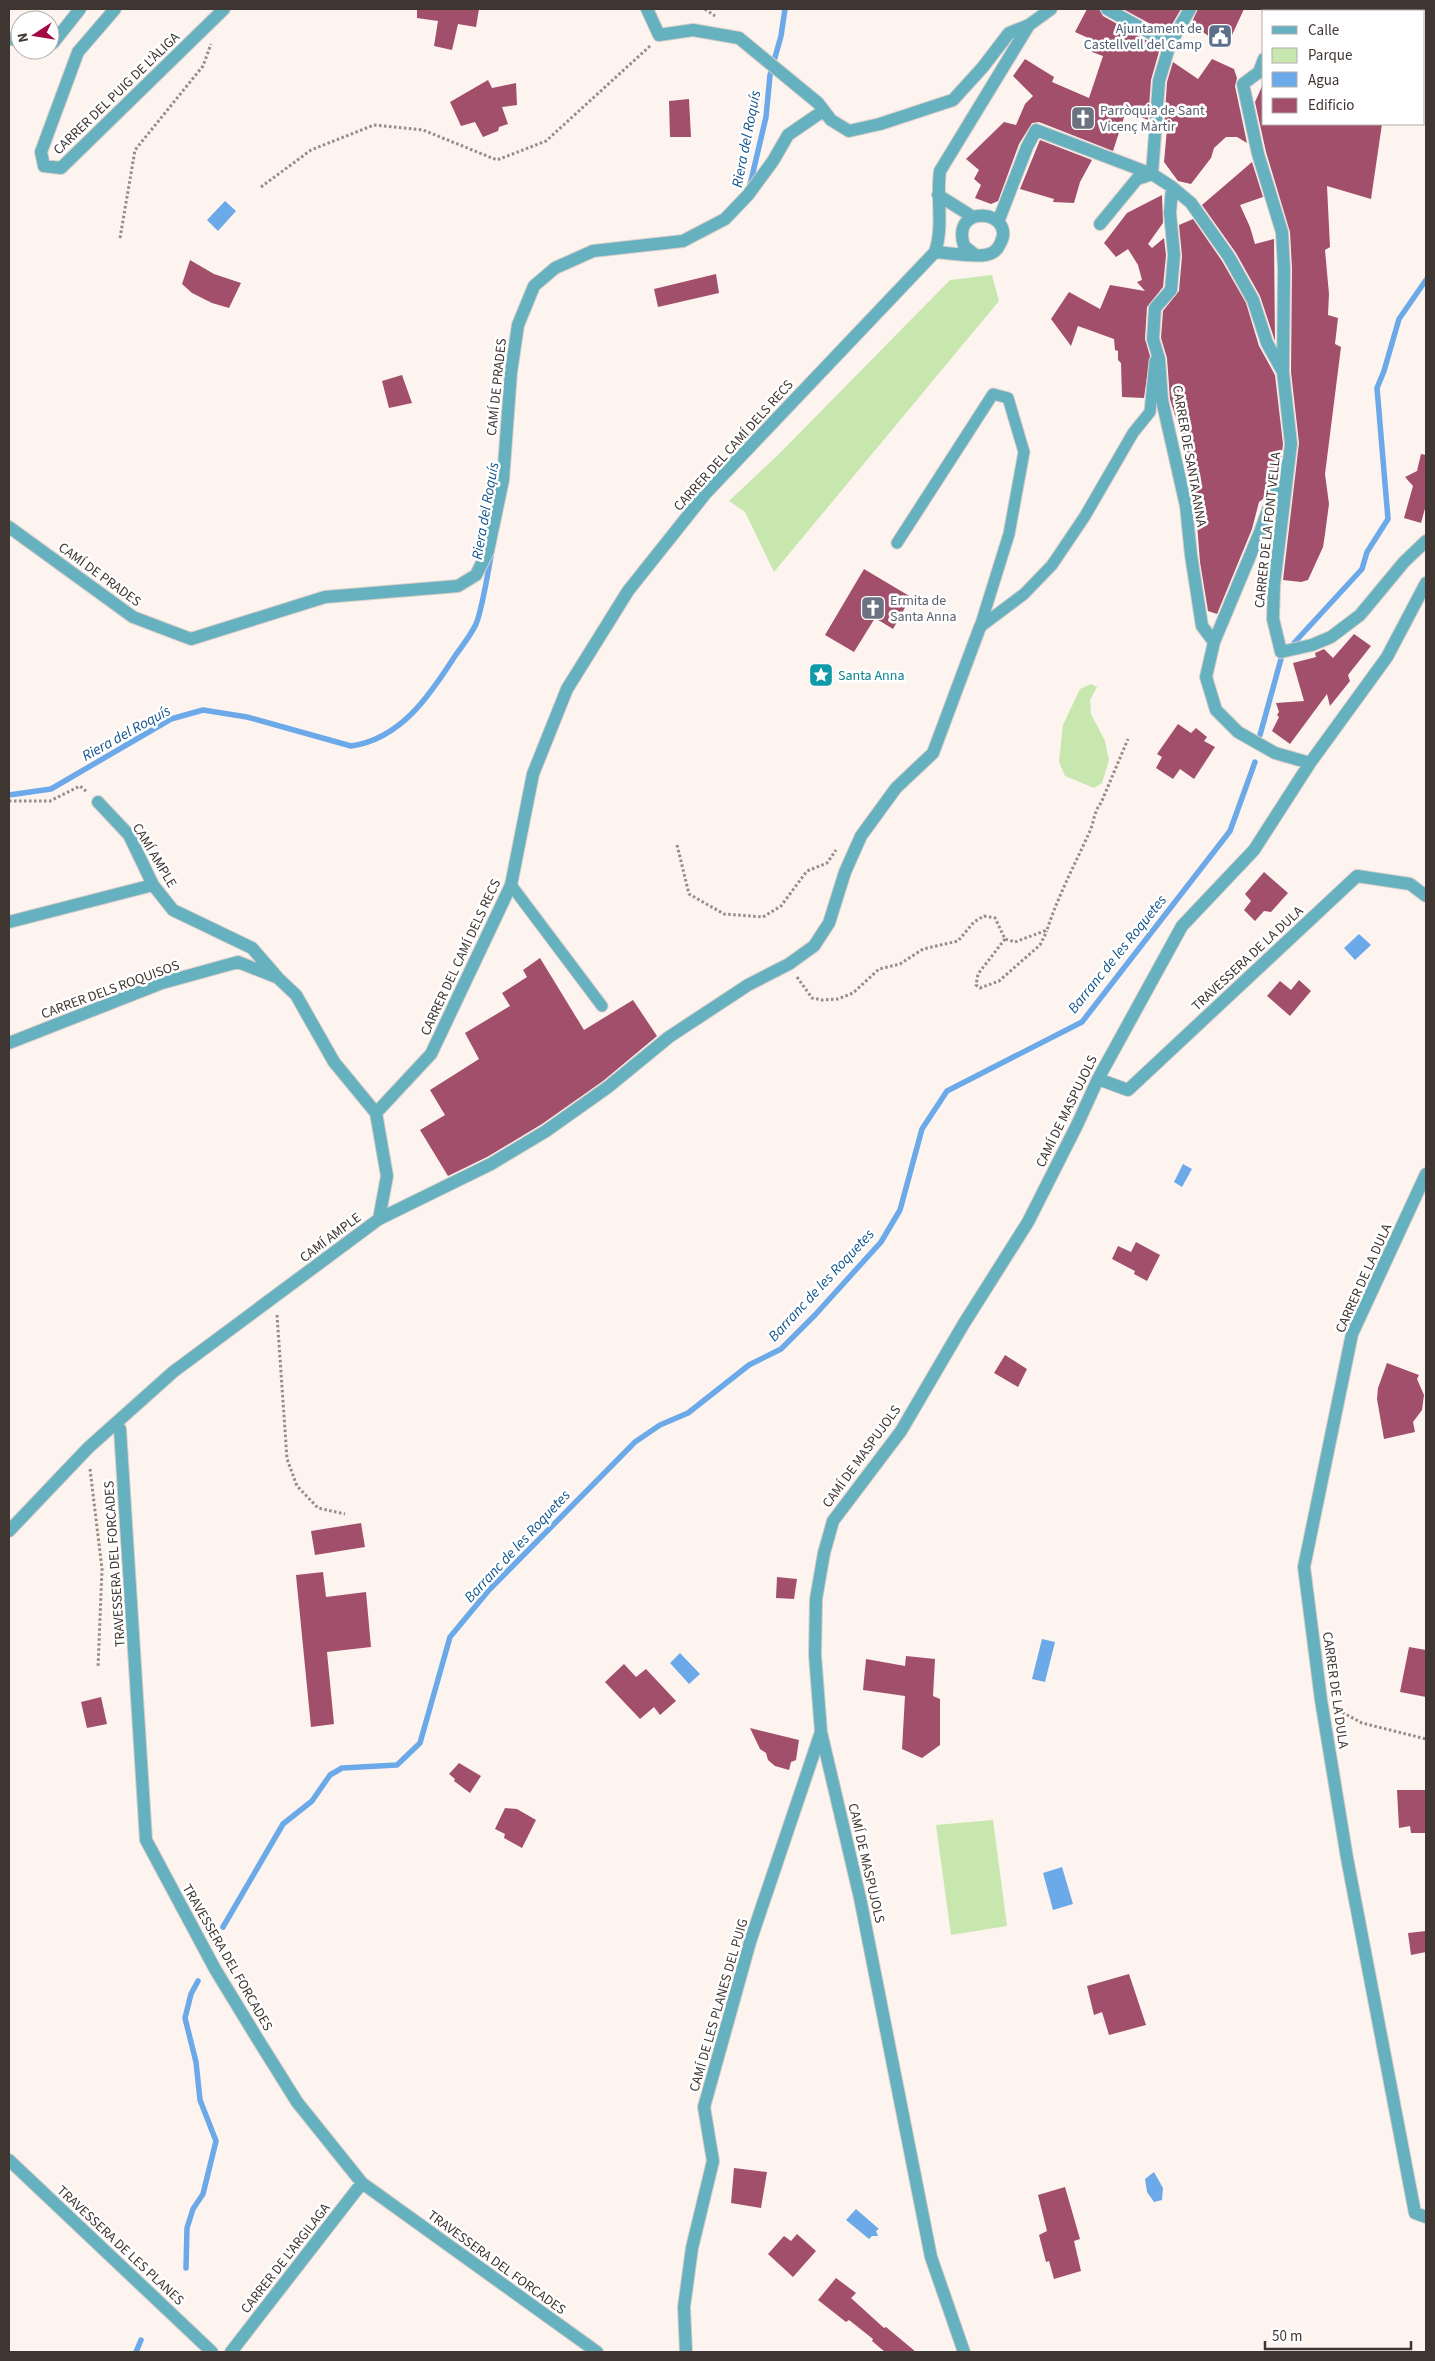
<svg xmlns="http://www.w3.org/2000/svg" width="1435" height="2361" font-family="'Source Sans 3',sans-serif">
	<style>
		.green { fill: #c8e7af }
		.water { fill: #6ca9e9 }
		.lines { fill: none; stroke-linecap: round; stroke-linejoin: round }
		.stream { stroke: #6ca9e9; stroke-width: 5.5 }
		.building { fill: #a24f6c }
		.lane-casing { stroke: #d7cdc9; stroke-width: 13 }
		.street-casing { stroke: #d7cdc9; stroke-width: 14 }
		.path { stroke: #958b87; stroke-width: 3; stroke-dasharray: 2.5 2.5; stroke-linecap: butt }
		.lane { stroke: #65b1bf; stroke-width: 11 }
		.street { stroke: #65b1bf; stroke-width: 12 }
		.labels { text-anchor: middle; stroke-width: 5; stroke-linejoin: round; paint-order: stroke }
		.service-label { font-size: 14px; fill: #4e5e75; stroke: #fff; text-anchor: end }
		.street-label { font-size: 14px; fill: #3f3531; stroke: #fff }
		.worship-label { font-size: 14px; fill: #5b616d; stroke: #fff; text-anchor: start }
		.culture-label { font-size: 14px; fill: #0d838f; stroke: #fff; text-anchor: start }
		.water-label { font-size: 15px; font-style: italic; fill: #10538d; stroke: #fff }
	</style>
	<rect width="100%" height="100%" fill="#fdf3ef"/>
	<path class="green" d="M 992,275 L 999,301 L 774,572 L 745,512 L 729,501 L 779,454 L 950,280 Z
		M 1091,684 L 1097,687 L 1090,700 L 1091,714 L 1105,741 L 1109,760 L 1102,783 L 1094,788 L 1065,776 L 1059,762 L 1063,725 L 1080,689 Z
		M 993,1820 L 1007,1926 L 951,1935 L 936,1825 Z"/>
	<path class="water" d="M 225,201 L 236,211 L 218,231 L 207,220 Z
		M 1359,934 L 1371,945 L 1355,960 L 1344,948 Z
		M 1183,1164 L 1192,1169 L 1182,1187 L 1174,1182 Z
		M 1042,1639 L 1055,1642 L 1045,1682 L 1032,1679 Z
		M 680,1653 L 700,1674 L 689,1684 L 670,1663 Z
		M 1062,1867 L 1073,1904 L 1053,1910 L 1043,1873 Z
		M 1154,2172 L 1163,2188 L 1162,2200 L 1154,2202 L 1147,2192 L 1145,2179 Z
		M 856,2209 L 879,2229 L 876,2231 L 878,2236 L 872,2236 L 869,2239 L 846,2220 Z"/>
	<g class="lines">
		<path class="stream" d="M 750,185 L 766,117 L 770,75 L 781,36 L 785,9
			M 1294,643 L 1362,569 L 1367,552 L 1388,519 L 1377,388 L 1384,371 L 1399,319 L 1426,280
			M 1260,735 L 1281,659
			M 9,795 L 51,789 L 171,719 L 203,710 L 247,717 L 351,746 C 401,739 430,695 455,656 C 462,646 471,635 476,624 C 482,610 488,572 491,556
			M 223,1927 L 283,1824 L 312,1801 L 330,1775 L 342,1768 L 397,1765 L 420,1743 L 450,1637 L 489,1590 L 635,1442 L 660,1425 L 688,1413 L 749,1365 L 781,1349 L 815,1315 L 881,1242 L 900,1210 L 922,1129 L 947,1091 L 1082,1022 L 1230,831 L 1255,762
			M 186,2268 L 187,2228 L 193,2209 L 203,2194 L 216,2141 L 200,2100 L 196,2062 L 185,2018 L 191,1994 L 198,1981
			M 136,2352 L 141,2340"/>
	</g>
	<path class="building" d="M 417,9 L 479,9 L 476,27 L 458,24 L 452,50 L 434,46 L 438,21 L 417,18 Z
		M 1087,9 L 1099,9 L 1103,16 L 1160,48 L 1151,80 L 1148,120 L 1126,111 L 1113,151 L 1039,122 L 1032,123 L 1019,144 L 998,201 L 991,204 L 975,198 L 981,185 L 974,179 L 979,170 L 966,159 L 1004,122 L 1016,125 L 1025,104 L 1033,96 L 1013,76 L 1025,59 L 1054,77 L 1052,82 L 1089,98 L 1103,56 L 1092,52 L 1097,42 L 1075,32 Z
		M 1123,9 L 1181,9 L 1167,33 Z
		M 1198,9 L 1244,9 L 1226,48 L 1191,24 Z
		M 1212,59 L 1234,69 L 1237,78 L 1235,86 L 1247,143 L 1237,137 L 1226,137 L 1214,148 L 1211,158 L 1191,184 L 1178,181 L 1164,162 L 1167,129 L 1164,128 L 1167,82 L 1173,62 L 1198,79 Z
		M 488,80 L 492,88 L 516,83 L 517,105 L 502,107 L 508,124 L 499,127 L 498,131 L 483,137 L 475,122 L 461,126 L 450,102 Z
		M 1264,82 L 1264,124 L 1382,124 L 1371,199 L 1327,186 L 1330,247 L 1325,250 L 1329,294 L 1328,315 L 1338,318 L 1335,344 L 1341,347 L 1325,474 L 1329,504 L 1325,534 L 1323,547 L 1308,580 L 1301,582 L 1283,580 L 1299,443 L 1291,372 L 1292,269 L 1290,232 L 1266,152 L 1255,102 Z
		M 689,99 L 691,137 L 670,137 L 669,101 Z
		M 1040,140 L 1092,160 L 1080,182 L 1074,203 L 1053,202 L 1054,199 L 1020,189 Z
		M 1252,162 L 1263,197 L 1240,205 L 1250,227 L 1255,244 L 1274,239 L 1275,341 L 1260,296 L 1236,253 L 1202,205 Z
		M 1162,195 L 1163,223 L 1148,244 L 1152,248 L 1164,238 L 1166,255 L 1163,287 L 1147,307 L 1145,339 L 1150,356 L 1144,398 L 1122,397 L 1121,363 L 1118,360 L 1118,351 L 1115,350 L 1114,339 L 1078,326 L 1071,346 L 1051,319 L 1069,292 L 1100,309 L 1110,285 L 1145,291 L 1137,282 L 1142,280 L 1138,265 L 1128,249 L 1116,257 L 1104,243 L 1127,213 Z
		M 1193,219 L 1222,261 L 1246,303 L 1259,346 L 1275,375 L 1283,444 L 1281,459 L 1276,463 L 1263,499 L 1259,502 L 1252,529 L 1217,614 L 1208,611 L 1200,562 L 1196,511 L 1182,438 L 1170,399 L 1167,358 L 1161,338 L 1163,311 L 1179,291 L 1182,256 L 1179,225 Z
		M 190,260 L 214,274 L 241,283 L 229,308 L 212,303 L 192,293 L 182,284 Z
		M 716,274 L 719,293 L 658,307 L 654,289 Z
		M 402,375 L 412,403 L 389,408 L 382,381 Z
		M 1421,454 L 1426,455 L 1426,505 L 1421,523 L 1404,518 L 1413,486 L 1405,477 L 1417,471 Z
		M 864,569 L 911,597 L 893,629 L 875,618 L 854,652 L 825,635 Z
		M 1354,634 L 1371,646 L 1348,675 L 1350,681 L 1330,706 L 1327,694 L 1290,744 L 1272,731 L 1279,717 L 1277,715 L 1279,712 L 1276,703 L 1304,701 L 1293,663 L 1316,657 L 1315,653 L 1324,649 L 1333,658 Z
		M 1178,724 L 1191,733 L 1196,728 L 1207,737 L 1204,741 L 1215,747 L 1194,779 L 1180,769 L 1173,779 L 1156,768 L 1162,757 L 1157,754 Z
		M 1264,872 L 1288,893 L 1271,912 L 1264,911 L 1255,921 L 1244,910 L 1251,901 L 1245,894 Z
		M 540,958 L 584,1030 L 633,1000 L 657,1036 L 603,1081 L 542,1124 L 487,1157 L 448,1176 L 420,1130 L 445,1115 L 430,1090 L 479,1059 L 465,1033 L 510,1006 L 502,993 L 527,977 L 523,970 Z
		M 1299,980 L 1311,991 L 1290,1016 L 1267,996 L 1280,981 L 1291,990 Z
		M 1136,1242 L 1160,1255 L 1147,1281 L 1134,1274 L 1135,1271 L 1112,1259 L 1118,1246 L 1131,1252 Z
		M 1005,1355 L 1027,1369 L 1018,1387 L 994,1373 Z
		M 1387,1363 L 1419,1375 L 1417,1379 L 1424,1395 L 1422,1410 L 1413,1422 L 1415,1432 L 1384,1439 L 1377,1399 L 1378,1388 Z
		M 361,1523 L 365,1547 L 315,1555 L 311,1531 Z
		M 323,1572 L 326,1597 L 366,1592 L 371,1647 L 327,1652 L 334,1724 L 311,1727 L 296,1575 Z
		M 777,1577 L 797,1579 L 794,1599 L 776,1598 Z
		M 1409,1647 L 1426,1650 L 1426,1697 L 1400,1692 Z
		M 906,1656 L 935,1659 L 933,1696 L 940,1699 L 940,1745 L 922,1758 L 902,1749 L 905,1696 L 863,1690 L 866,1659 L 905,1666 Z
		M 624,1664 L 636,1677 L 646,1669 L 676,1701 L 660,1715 L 654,1707 L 640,1719 L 605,1682 Z
		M 101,1697 L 107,1724 L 87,1728 L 81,1702 Z
		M 750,1728 L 799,1740 L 796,1760 L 791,1762 L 789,1770 L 775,1766 L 768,1760 L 766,1753 L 760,1749 Z
		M 459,1763 L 481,1776 L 470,1793 L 454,1781 L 455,1779 L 449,1774 Z
		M 1397,1790 L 1426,1790 L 1426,1833 L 1411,1833 L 1410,1826 L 1399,1828 Z
		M 505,1808 L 517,1809 L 536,1820 L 522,1848 L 504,1838 L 505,1834 L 495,1829 Z
		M 1426,1931 L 1426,1952 L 1411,1955 L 1408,1933 Z
		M 1129,1974 L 1146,2025 L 1109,2035 L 1102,2012 L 1094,2015 L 1087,1986 Z
		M 734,2168 L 767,2172 L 761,2208 L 731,2203 Z
		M 1065,2187 L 1080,2239 L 1074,2241 L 1081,2271 L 1054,2279 L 1049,2261 L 1046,2262 L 1039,2235 L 1047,2231 L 1038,2195 Z
		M 797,2234 L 816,2251 L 793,2277 L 768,2254 L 784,2236 L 791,2241 Z
		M 836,2278 L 856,2293 L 851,2298 L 884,2328 L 886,2327 L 916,2352 L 885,2352 L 872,2341 L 873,2339 L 849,2320 L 846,2322 L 818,2300 Z"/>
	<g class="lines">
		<defs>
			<path id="lane" d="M 897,543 L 993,394 L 1008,398 L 1024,452 L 1009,534 L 980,627
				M 980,627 L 1024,594 L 1052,565 L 1085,516 L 1133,433 L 1150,412 L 1155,361
				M 511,885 L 602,1006"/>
			<path id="street" d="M 115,9 L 78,52 L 41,152 L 44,166 L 61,168 L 224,9
				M 647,9 L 659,35 L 693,30 L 739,38 L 818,103 L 831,120 L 849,131 L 880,124 L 953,100 L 983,67 L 1009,33 L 1029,25 L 1051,9
				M 1107,9 L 1170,44
				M 1280,11 L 1280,9
				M 9,39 L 20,40
				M 50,43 L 53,43 L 80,9
				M 1264,59 L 1259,72 L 1243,84 L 1258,154 L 1282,232 L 1284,269 L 1283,372 L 1291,444 L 1274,585 L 1273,619 L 1281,652 L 1312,645 L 1331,637 L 1360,615 L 1404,562 L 1426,541
				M 1152,174 L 1159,81 L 1170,44 L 1190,9
				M 1172,187 L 1170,213 L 1174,255 L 1171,290 L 1155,308 L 1153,339 L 1159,359 L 1162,400 L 1186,506 L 1191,555 L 1202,626 L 1214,642
				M 938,195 L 973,217
				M 998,222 L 1027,147 L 1036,130 L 1152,174 L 1172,187 L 1191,203 L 1229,257 L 1253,300 L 1267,343 L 1283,372
				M 1100,224 L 1137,179 L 1152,174
				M 935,252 C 948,253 975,257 985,255 C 992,254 997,251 1000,244 C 1018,211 950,201 964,246 L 974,254
				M 1284,466 L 1260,532 L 1214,642 L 1206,677 L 1216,710 L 1238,732 L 1275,753 L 1310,763
				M 9,527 L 133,617 L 191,639 L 325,597 L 458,586 L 476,575 L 488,551 L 503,480 L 511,372 L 518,325 L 534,286 L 555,268 L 593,251 L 683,241 L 725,219 L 748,195 L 773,161 L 788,135 L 823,111
				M 9,922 L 153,885
				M 9,1043 L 162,983 L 238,962 L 276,977
				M 1098,1079 L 1128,1090 L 1357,876 L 1410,884 L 1426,896
				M 376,1113 L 431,1054 L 511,885 L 533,774 L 567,689 L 628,591 L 706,493 L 935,252 C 944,225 936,198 940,171 L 1029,25
				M 1426,1174 L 1352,1334 L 1304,1567 L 1321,1700 L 1347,1858 L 1415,2213 L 1426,2217
				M 379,1219 L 491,1164 L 546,1131 L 608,1087 L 669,1037 L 748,985 L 789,964 L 814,946 L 829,923 L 845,872 L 861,836 L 896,788 L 933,753 L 980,627
				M 120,1429 L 146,1840 L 215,1969 L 257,2038 L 297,2102 L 362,2183 L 597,2352
				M 9,1531 L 88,1448 L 173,1372 L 379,1219 L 387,1176 L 376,1113 L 334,1062 L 296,995 L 278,978 L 252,948 L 173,910 L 153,885 L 129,835 L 98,802
				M 9,2160 L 212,2352
				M 231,2352 L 362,2183
				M 686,2352 L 684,2307 L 692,2248 L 713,2161 L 704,2107 L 750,1942 L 821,1732
				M 964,2352 L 931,2257 L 860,1898 L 821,1732 L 815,1655 L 816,1599 L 824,1553 L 833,1521 L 901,1431 L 963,1325 L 1028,1222 L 1077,1125 L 1098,1079 L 1182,926 L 1254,850 L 1310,763 L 1387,657 L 1426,583"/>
		</defs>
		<use href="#lane" class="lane-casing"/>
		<use href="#street" class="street-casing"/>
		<path class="path" d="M 705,9 L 715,16
			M 261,187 L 311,150 L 374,125 L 423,130 L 497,160 L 546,141 L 650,46
			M 120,238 L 135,150 L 203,66 L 211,44
			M 9,801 L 50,801 L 80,786 L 87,792
			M 677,845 L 689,894 L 724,914 L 763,917 L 781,906 L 807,871 L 827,863 L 836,850
			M 1005,939 L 978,974 L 976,985 L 980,988 L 999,981 L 1040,945 L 1047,931
			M 797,977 L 812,998 L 822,1000 L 838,999 L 853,993 L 879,969 L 900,964 L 923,949 L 958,941 L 974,922 L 984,916 L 995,918 L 1005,939 L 1015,942 L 1047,930 C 1058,896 1075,864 1090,831 C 1094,822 1094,811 1101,803 L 1128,739
			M 277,1315 L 287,1459 L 297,1486 L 318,1508 L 345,1514
			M 90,1469 L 102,1569 L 98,1668
			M 1338,1710 L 1362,1723 L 1426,1739"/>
		<use href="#lane" class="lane"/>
		<use href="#street" class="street"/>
	</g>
	<defs>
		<symbol id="civic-square" viewBox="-11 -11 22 22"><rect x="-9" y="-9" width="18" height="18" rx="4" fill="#5c6f8a" stroke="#fff"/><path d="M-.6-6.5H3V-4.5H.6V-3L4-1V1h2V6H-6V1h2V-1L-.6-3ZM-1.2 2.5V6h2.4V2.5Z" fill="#fff"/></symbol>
		<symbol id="church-square" viewBox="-11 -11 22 22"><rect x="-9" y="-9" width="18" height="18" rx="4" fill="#6b7280" stroke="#fff"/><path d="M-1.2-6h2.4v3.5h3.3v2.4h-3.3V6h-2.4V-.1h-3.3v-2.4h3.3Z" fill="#fff"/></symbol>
		<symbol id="sight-square" viewBox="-11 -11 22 22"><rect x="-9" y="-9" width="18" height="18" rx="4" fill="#0f9aa8" stroke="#fff"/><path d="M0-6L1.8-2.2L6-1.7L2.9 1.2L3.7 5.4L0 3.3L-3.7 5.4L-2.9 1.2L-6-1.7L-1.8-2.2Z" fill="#fff"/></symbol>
	</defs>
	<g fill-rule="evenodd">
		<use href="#civic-square" x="1206" y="22" width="28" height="28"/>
		<use href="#church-square" x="1069" y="104" width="28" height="28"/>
		<use href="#church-square" x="859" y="594" width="28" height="28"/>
		<use href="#sight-square" x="807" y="661" width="28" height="28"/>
	</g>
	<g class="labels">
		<g class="service-label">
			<text x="1202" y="33">Ajuntament de<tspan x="1202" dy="16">Castellvell del Camp</tspan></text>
		</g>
		<g class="street-label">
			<text transform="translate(116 93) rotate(-44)" y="5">CARRER DEL PUIG DE L'ÀLIGA</text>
			<text transform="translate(496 387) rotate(-84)" y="5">CAMÍ DE PRADES</text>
			<text transform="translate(733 445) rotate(-48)" y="5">CARRER DEL CAMÍ DELS RECS</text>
			<text transform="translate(1190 456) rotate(80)" y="5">CARRER DE SANTA ANNA</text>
			<text transform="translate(1267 530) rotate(-84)" y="5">CARRER DE LA FONT VELLA</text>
			<text transform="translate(100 574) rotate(36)" y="5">CAMÍ DE PRADES</text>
			<text transform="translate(155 855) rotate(59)" y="5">CAMÍ AMPLE</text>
			<text transform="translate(460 957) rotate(-65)" y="5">CARRER DEL CAMÍ DELS RECS</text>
			<text transform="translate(1247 958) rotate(-43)" y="5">TRAVESSERA DE LA DULA</text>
			<text transform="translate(110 989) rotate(-20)" y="5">CARRER DELS ROQUISOS</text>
			<text transform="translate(1066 1111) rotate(-64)" y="5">CAMÍ DE MASPUJOLS</text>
			<text transform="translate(330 1237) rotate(-37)" y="5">CAMÍ AMPLE</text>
			<text transform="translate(1363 1278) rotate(-66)" y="5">CARRER DE LA DULA</text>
			<text transform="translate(861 1456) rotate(-54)" y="5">CAMÍ DE MASPUJOLS</text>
			<text transform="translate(114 1564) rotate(-94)" y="5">TRAVESSERA DEL FORCADES</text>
			<text transform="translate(1336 1690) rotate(82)" y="5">CARRER DE LA DULA</text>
			<text transform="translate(867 1863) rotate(77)" y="5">CAMÍ DE MASPUJOLS</text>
			<text transform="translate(228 1957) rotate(60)" y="5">TRAVESSERA DEL FORCADES</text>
			<text transform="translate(718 2005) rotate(-74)" y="5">CAMÍ DE LES PLANES DEL PUIG</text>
			<text transform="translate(121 2245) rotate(43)" y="5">TRAVESSERA DE LES PLANES</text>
			<text transform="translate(285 2258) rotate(-52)" y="5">CARRER DE L'ARGILAGA</text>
			<text transform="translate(497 2262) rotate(36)" y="5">TRAVESSERA DEL FORCADES</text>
		</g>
		<g class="worship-label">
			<text x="1100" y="115">Parròquia de Sant<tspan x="1100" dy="16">Vicenç Màrtir</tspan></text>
			<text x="890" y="605">Ermita de<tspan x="890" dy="16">Santa Anna</tspan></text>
		</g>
		<g class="culture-label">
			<text x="838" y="680">Santa Anna</text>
		</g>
		<g class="water-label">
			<text transform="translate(746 139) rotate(-79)" y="5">Riera del Roquís</text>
			<text transform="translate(485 511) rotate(-80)" y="5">Riera del Roquís</text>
			<text transform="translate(126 733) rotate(-29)" y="5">Riera del Roquís</text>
			<text transform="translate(1117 954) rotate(-51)" y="5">Barranc de les Roquetes</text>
			<text transform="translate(821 1285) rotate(-47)" y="5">Barranc de les Roquetes</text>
			<text transform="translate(517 1546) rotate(-47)" y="5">Barranc de les Roquetes</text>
		</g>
	</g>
	<rect width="1435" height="2361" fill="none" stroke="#3f3531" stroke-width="20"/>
	<rect x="1262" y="10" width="162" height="115" fill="#ffffff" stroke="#b2aead"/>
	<rect x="1272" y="26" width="25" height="8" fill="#65b1bf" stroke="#b2aead"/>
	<text x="1308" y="35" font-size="15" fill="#3f3531">Calle</text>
	<rect x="1272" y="48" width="25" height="15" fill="#c8e7af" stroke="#b2aead"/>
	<text x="1308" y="60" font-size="15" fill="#3f3531">Parque</text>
	<rect x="1272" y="72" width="25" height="15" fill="#6ca9e9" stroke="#b2aead"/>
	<text x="1308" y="85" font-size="15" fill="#3f3531">Agua</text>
	<rect x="1272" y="98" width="25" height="15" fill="#a24f6c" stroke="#b2aead"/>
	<text x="1308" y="110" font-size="15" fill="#3f3531">Edificio</text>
	<g transform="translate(35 35) rotate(258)"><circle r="24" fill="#ffffff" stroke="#b2aead"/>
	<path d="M0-4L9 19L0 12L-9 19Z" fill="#a20843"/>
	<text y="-8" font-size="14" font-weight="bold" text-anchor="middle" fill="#3f3531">N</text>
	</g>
	<path d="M1265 2341v8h146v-8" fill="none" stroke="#3f3531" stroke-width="2.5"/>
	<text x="1272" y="2341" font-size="15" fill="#3f3531" stroke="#ffffff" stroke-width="4" paint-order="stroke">50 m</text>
</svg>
